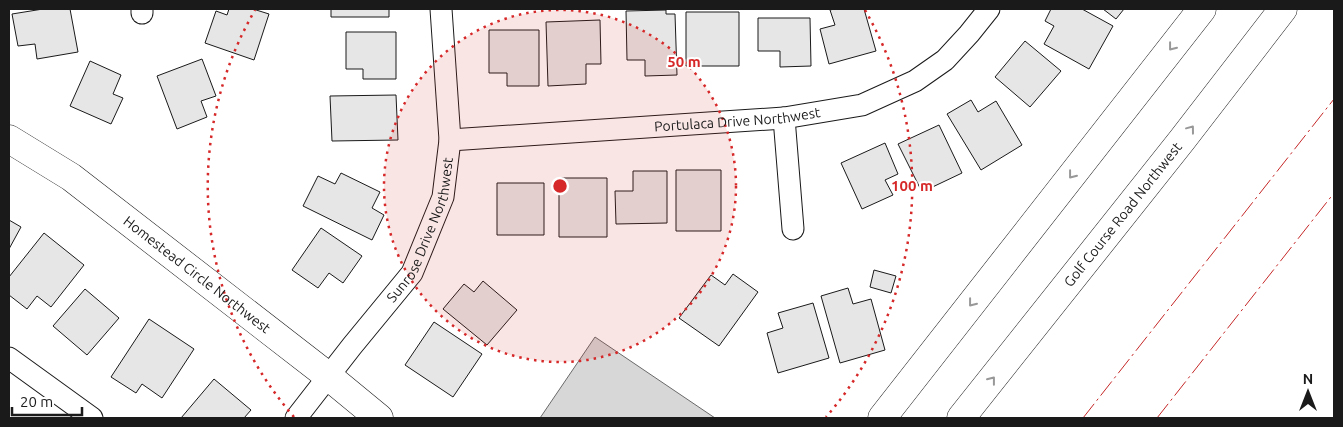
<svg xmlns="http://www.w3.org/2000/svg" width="1343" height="427" font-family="Ubuntu,sans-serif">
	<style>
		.water { fill: #d7d7d7; stroke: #6a6a6a }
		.building { fill: #e6e6e6; stroke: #1a1a1a }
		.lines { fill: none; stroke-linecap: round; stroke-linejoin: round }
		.street-casing { stroke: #1a1a1a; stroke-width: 23 }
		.secondary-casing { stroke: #1a1a1a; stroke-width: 29 }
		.street { stroke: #fff; stroke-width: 21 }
		.secondary { stroke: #fff; stroke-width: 28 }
		.power { stroke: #c62828; stroke-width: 1; stroke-dasharray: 18 4 2.5 4; stroke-linecap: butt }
		.oneway { stroke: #989898 }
		.ring { fill: none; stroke: #d62828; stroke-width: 2.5; stroke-dasharray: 2.5 5 }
		.labels { text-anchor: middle; stroke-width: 4; stroke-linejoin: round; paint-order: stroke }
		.street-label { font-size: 14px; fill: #1a1a1a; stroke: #fff }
		.centre { fill: #d62828; stroke: #fff; stroke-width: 2.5 }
		.ring-label { font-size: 15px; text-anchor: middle; font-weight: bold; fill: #d62828; stroke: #fff; stroke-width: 4; stroke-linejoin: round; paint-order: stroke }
	</style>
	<rect width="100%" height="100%" fill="#fff"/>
	<path class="water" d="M 595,337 L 715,418 L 540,418 Z"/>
	<path class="building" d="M 43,9 L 70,9 L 78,52 L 37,59 L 35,44 L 18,46 L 12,14 Z
		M 229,9 L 253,9 L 269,14 L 254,60 L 205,43 L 216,11 L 227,15 Z
		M 331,9 L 389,9 L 389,17 L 331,17 Z
		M 834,9 L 864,9 L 876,51 L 829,64 L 820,29 L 835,25 L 830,10 Z
		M 1051,9 L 1082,9 L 1113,26 L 1089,69 L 1044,44 L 1054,26 L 1045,21 Z
		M 1103,9 L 1124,9 L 1116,19 Z
		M 666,10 L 666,14 L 675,14 L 677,75 L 645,76 L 645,60 L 627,60 L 626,11 Z
		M 686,12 L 739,12 L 739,66 L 686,66 Z
		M 758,18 L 810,18 L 811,66 L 780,67 L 780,51 L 758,51 Z
		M 600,20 L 601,64 L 586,64 L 586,84 L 548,86 L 546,22 Z
		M 489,30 L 539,30 L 539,86 L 507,86 L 507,73 L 489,73 Z
		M 346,32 L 396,32 L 396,79 L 363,79 L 363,69 L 346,69 Z
		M 1025,41 L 1061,71 L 1030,107 L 995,77 Z
		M 202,59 L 216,96 L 201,101 L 207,117 L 177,129 L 157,76 Z
		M 90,61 L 121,75 L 113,94 L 123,98 L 111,124 L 70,106 Z
		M 396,95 L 398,140 L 332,141 L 330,96 Z
		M 971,100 L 978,112 L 996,101 L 1022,145 L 981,170 L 947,114 Z
		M 939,125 L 962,173 L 922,192 L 898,144 Z
		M 885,143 L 898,174 L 885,180 L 893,195 L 862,209 L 841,163 Z
		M 676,170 L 721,170 L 721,231 L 676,231 Z
		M 633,171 L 667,171 L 667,223 L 616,224 L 615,191 L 633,191 Z
		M 341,173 L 380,192 L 372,208 L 384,215 L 372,240 L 303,206 L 318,176 L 335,184 Z
		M 559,178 L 607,178 L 607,237 L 559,237 Z
		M 497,183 L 544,183 L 544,235 L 497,235 Z
		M 9,220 L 21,227 L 9,249 Z
		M 321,228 L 362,256 L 343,283 L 329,273 L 318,288 L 292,270 Z
		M 44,233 L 84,265 L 51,307 L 37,296 L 27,309 L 9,295 L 9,277 Z
		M 874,270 L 896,276 L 891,293 L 870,287 Z
		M 733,274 L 758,292 L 719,346 L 679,318 L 711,275 L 725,285 Z
		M 483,281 L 517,310 L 487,345 L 443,309 L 464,284 L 474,292 Z
		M 848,288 L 853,304 L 871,299 L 885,350 L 840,363 L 821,296 Z
		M 85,289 L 119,318 L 87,355 L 53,326 Z
		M 813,303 L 829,358 L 778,373 L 767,333 L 783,328 L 778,313 Z
		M 149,319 L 194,349 L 162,398 L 142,384 L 136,393 L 111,377 Z
		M 434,322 L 482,354 L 453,397 L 405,365 Z
		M 214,379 L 251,410 L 244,418 L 181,418 Z"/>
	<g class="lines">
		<defs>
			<g id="street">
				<path d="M 142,13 L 142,9"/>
				<path d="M 784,118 L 793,229"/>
				<path id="s1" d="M 450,140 L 784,118 L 862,105 L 915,81 L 945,60 L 969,34 L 989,9"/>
				<path d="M 9,358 L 92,418"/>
				<path id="s2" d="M 296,418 L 352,346 L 412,273 L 443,197 L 450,140 L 441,9"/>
			</g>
			<g id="secondary">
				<path id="s3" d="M 9,139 L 71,177 L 328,376 L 379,418"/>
				<path d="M 882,418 L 1202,9"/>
				<path id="s4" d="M 961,418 L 1182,140 L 1283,9"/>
			</g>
		</defs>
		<use href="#street" class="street-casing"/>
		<use href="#secondary" class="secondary-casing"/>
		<use href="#street" class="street"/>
		<use href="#secondary" class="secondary"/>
		<path class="power" d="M 1083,418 L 1334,99
			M 1157,418 L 1334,193"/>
	</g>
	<defs><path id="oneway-chevron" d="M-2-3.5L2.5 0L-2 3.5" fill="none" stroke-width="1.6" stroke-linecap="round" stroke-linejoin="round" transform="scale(1.25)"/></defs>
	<g class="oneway">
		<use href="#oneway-chevron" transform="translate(1172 47) rotate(128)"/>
		<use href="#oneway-chevron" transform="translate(1191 129) rotate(-53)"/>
		<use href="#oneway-chevron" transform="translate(1072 175) rotate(128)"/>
		<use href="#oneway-chevron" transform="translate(972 303) rotate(128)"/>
		<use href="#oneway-chevron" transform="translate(992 380) rotate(-52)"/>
	</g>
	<circle cx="560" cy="186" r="176" fill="#d62828" fill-opacity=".12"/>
	<g class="ring">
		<circle cx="560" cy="186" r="176"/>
		<path d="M294 417A352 352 0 0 1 255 10M865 10A352 352 0 0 1 826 417"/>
	</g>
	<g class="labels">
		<g class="street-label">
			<text dy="5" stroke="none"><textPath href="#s1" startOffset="288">Portulaca Drive Northwest</textPath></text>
			<text dy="5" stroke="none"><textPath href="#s4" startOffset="260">Golf Course Road Northwest</textPath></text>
			<text dy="5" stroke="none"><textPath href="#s2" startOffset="229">Sunrose Drive Northwest</textPath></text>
			<text dy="5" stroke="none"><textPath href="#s3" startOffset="232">Homestead Circle Northwest</textPath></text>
		</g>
	</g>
	<circle cx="560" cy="186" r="8" class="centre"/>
	<g class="ring-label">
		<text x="684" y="67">50 m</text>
		<text x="912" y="191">100 m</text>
	</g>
	<rect width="1343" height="427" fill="none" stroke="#1a1a1a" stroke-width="20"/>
	<g transform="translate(1308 392)" stroke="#ffffff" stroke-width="4" paint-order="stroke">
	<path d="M0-4L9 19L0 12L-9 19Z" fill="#1a1a1a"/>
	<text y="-8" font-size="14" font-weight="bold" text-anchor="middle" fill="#1a1a1a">N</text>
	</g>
	<path d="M12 407v8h70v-8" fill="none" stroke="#1a1a1a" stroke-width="2.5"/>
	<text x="20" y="407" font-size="15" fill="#1a1a1a" stroke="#ffffff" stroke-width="4" paint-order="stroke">20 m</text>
</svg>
